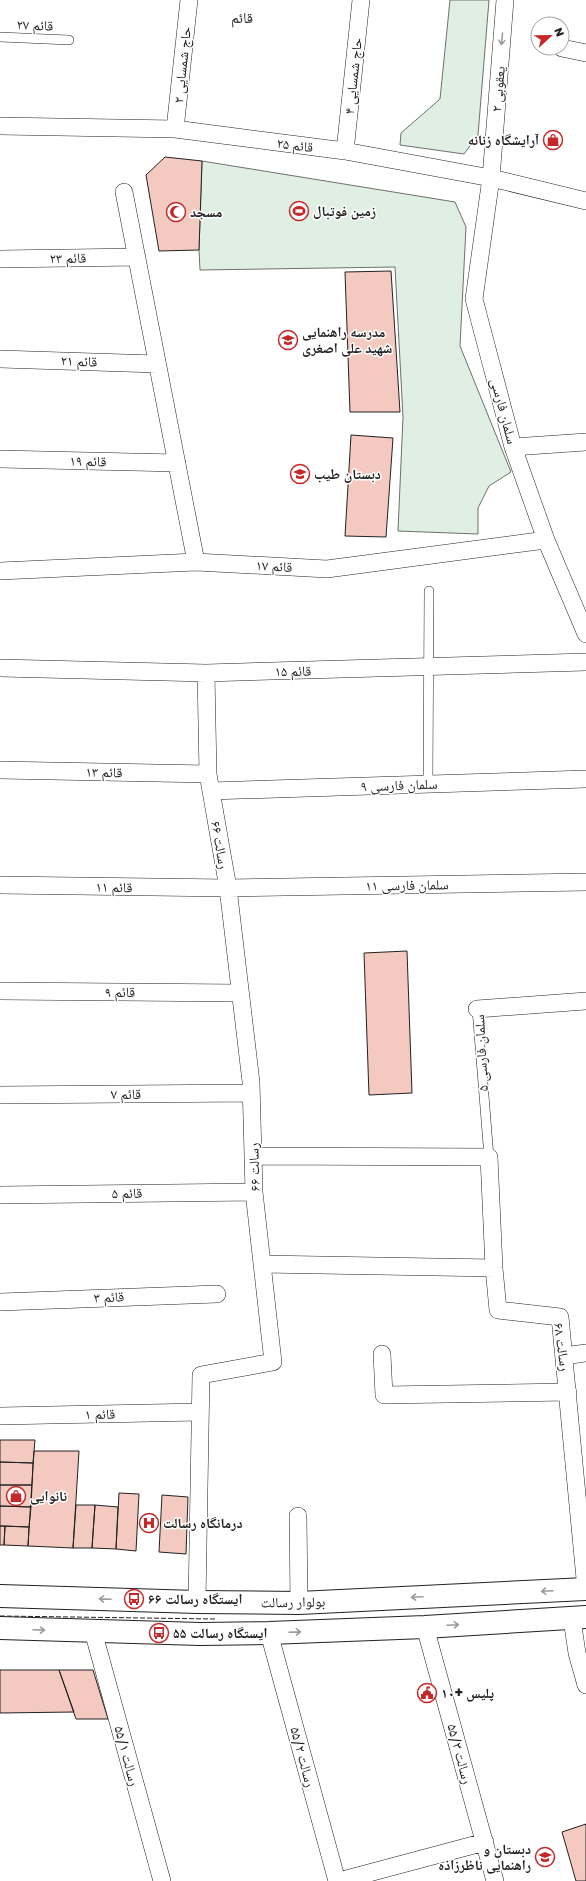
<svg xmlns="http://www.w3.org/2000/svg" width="586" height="1881" font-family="'Golos Text','Noto Naskh Arabic',sans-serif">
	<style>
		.green { fill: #e0efe3; stroke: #6f6f6f }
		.building { fill: #f3c9c0; stroke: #222 }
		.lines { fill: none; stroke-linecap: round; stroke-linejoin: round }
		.service-casing { stroke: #222; stroke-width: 10 }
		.minor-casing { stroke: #222; stroke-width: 18 }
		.primary-casing { stroke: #222; stroke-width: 24 }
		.service { stroke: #fff; stroke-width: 9 }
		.minor { stroke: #fff; stroke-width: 17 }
		.primary { stroke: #fff; stroke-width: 22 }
		.fence { stroke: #222; stroke-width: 1; stroke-dasharray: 5 2; stroke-linecap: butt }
		.oneway { stroke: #9c9c9c }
		.labels { text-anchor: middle; stroke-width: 3; stroke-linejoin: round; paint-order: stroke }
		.street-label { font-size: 14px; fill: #222; stroke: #fff }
		.poi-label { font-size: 14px; font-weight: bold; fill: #222; stroke: #fff; text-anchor: start }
		.neighbourhood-label { font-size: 15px; fill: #222; stroke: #fff }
	</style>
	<rect width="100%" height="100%" fill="#fff"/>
	<path class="green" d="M 450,0 L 489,0 L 478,135 L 464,154 L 400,145 L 401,133 L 440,99 Z
		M 202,161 L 455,202 L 466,227 L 460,346 L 511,472 L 489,486 L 478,508 L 478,534 L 398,531 L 403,417 L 395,267 L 200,270 L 199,250 Z"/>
	<path class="building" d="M 165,157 L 202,161 L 199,250 L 159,251 L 146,175 Z
		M 391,271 L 400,412 L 350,412 L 345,272 Z
		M 351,435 L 393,438 L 386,537 L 345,536 Z
		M 407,951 L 412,1093 L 369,1095 L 364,953 Z
		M 0,1440 L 35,1440 L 33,1463 L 0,1462 Z
		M 34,1451 L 79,1451 L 73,1548 L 28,1546 Z
		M 0,1462 L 33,1463 L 32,1485 L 0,1485 Z
		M 0,1485 L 32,1485 L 31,1507 L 0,1506 Z
		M 119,1493 L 139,1494 L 136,1551 L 116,1549 Z
		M 162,1495 L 188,1497 L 186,1554 L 159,1552 Z
		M 76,1505 L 95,1505 L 92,1548 L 73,1548 Z
		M 95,1505 L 118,1507 L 116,1549 L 92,1548 Z
		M 0,1506 L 31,1507 L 29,1527 L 0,1526 Z
		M 0,1526 L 5,1526 L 4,1545 L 0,1545 Z
		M 5,1526 L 29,1527 L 28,1546 L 4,1545 Z
		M 0,1670 L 59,1670 L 74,1712 L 0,1713 Z
		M 59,1670 L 93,1670 L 108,1719 L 76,1719 Z
		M 586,1824 L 586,1881 L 576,1881 L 562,1832 Z"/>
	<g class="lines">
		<defs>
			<path id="service" d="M 0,37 L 69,40
				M 428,784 L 429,591
				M 477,1009 L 489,1157"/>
			<path id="minor" d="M 505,0 L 491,178 L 474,299 L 513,447 L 546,540 L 586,634
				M 562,48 L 586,53
				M 0,126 L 175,129 L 345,151 L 491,178 L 586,201
				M 175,129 L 189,0
				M 345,151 L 361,0
				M 124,192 L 196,562
				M 0,259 L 137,257
				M 0,359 L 157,364
				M 513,447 L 586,442
				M 0,459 L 177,463
				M 0,571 L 196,562 L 327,569 L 546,540
				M 0,668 L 206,673 L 586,662
				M 0,770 L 208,774
				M 211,791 L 586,779
				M 0,885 L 228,888 L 586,882
				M 0,991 L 240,993
				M 477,1009 L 586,1001
				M 0,1095 L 251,1093
				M 253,1156 L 489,1157 L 494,1268 L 498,1310 L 560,1317 L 586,1589
				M 0,1195 L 254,1192
				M 262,1264 L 494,1268
				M 0,1302 L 217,1294
				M 382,1354 L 384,1395 L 568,1392
				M 564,1356 L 586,1353
				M 0,1416 L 200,1412
				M 298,1516 L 299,1603
				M 197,1602 L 201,1375 L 273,1362 L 254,1192 L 251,1082 L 228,888 L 208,774 L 206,673
				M 572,1619 L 577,1653 L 586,1685
				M 425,1627 L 495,1881
				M 93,1631 L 162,1881
				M 269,1633 L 337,1881
				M 339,1881 L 485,1842"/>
			<path id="primary" d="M 0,1596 L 197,1602 L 299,1603 L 586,1589
				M 0,1628 L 200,1634 L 269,1633 L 425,1627 L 586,1617"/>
		</defs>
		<use href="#service" class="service-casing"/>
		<use href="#minor" class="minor-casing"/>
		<use href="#primary" class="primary-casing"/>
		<use href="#service" class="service"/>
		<use href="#minor" class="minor"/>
		<use href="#primary" class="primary"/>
		<path class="fence" d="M 0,1616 L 215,1619"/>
	</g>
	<defs><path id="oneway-shaft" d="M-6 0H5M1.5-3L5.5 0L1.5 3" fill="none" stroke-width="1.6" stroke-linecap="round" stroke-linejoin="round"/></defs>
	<g class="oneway">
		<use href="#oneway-shaft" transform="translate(502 39) rotate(95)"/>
		<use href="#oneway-shaft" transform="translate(547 1591) rotate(177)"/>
		<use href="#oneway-shaft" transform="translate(417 1597) rotate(177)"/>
		<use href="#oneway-shaft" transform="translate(105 1599) rotate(-178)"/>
		<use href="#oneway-shaft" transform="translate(453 1625) rotate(-3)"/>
		<use href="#oneway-shaft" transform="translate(39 1630) rotate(2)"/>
		<use href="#oneway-shaft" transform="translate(295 1632) rotate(-2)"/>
	</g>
	<defs>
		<symbol id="shop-ring" viewBox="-11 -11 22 22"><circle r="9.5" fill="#fff" stroke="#c62828" stroke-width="1.5"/><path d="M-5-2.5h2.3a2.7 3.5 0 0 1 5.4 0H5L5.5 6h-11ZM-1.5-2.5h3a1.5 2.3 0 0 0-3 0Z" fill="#c62828"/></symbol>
		<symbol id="stadium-ring" viewBox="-11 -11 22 22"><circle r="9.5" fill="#fff" stroke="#c62828" stroke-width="1.5"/><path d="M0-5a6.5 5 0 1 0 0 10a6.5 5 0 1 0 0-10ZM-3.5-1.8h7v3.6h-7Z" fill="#c62828"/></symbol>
		<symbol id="mosque-ring" viewBox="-11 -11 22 22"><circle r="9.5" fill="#fff" stroke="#c62828" stroke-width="1.5"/><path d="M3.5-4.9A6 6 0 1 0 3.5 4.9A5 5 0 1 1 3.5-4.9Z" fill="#c62828"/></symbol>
		<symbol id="school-ring" viewBox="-11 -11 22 22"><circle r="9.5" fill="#fff" stroke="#c62828" stroke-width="1.5"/><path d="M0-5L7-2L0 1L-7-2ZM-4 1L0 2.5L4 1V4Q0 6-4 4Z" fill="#c62828"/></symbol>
		<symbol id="hospital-ring" viewBox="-11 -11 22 22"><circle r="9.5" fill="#fff" stroke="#c62828" stroke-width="1.5"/><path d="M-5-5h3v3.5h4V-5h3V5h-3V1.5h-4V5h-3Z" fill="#c62828"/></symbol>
		<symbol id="bus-ring" viewBox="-11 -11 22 22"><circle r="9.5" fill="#fff" stroke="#c62828" stroke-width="1.5"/><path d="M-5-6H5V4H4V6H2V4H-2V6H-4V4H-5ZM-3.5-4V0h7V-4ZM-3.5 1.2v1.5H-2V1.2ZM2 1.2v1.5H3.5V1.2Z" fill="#c62828"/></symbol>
		<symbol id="civic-ring" viewBox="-11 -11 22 22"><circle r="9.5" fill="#fff" stroke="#c62828" stroke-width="1.5"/><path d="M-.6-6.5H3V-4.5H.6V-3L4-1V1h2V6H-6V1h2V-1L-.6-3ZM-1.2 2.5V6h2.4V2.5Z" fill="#c62828"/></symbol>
	</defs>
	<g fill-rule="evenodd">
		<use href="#shop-ring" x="542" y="129" width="22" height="22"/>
		<use href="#stadium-ring" x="288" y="200" width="22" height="22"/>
		<use href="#mosque-ring" x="165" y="201" width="22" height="22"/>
		<use href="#school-ring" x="277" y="329" width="22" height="22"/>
		<use href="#school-ring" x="289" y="463" width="22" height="22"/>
		<use href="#shop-ring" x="5" y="1485" width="22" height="22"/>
		<use href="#hospital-ring" x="138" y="1512" width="22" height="22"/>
		<use href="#bus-ring" x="123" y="1588" width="22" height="22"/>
		<use href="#bus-ring" x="148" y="1622" width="22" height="22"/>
		<use href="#civic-ring" x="416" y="1682" width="22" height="22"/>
		<use href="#school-ring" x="534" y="1846" width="22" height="22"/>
	</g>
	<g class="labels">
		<g class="street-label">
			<text transform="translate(35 25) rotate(2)" y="5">قائم ۲۷</text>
			<text transform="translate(182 65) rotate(-84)" y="5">حاج شمسایی ۲</text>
			<text transform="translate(353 76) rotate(-84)" y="5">حاج شمسایی ۴</text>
			<text transform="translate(498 89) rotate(-85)" y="5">یعقوبی ۲</text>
			<text transform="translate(295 145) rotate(7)" y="5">قائم ۲۵</text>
			<text transform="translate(68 258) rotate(-1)" y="5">قائم ۲۳</text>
			<text transform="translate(79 361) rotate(2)" y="5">قائم ۲۱</text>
			<text transform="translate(504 411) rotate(75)" y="5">سلمان فارسی</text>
			<text transform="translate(88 461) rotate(1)" y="5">قائم ۱۹</text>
			<text transform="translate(274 566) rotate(3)" y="5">قائم ۱۷</text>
			<text transform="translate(293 671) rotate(-1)" y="5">قائم ۱۵</text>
			<text transform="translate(104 772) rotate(1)" y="5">قائم ۱۳</text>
			<text transform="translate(399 785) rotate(-2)" y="5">سلمان فارسی ۹</text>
			<text transform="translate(220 845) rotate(80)" y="5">رسالت ۶۶</text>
			<text transform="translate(407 885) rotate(-1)" y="5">سلمان فارسی ۱۱</text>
			<text transform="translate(114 887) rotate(1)" y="5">قائم ۱۱</text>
			<text x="120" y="997">قائم ۹</text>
			<text transform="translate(481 1053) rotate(-93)" y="5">سلمان فارسی ۵</text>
			<text x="126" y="1099">قائم ۷</text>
			<text transform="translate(254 1167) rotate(-92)" y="5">رسالت ۶۶</text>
			<text transform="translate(127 1193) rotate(-1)" y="5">قائم ۵</text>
			<text transform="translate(109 1297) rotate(-3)" y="5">قائم ۳</text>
			<text transform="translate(562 1347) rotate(82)" y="5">رسالت ۶۸</text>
			<text transform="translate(100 1414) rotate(-1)" y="5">قائم ۱</text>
			<text transform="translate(293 1602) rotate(-1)" y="5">بولوار رسالت</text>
			<text transform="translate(460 1754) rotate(75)" y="5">رسالت ۵۵/۳</text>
			<text transform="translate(127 1756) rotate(75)" y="5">رسالت ۵۵/۱</text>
			<text transform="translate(303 1757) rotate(75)" y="5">رسالت ۵۵/۲</text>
		</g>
		<g class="poi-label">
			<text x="539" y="145" text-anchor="end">آرایشگاه زنانه</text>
			<text x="313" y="216">زمین فوتبال</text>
			<text x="190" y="217">مسجد</text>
			<text x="302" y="337">مدرسه راهنمایی<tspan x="302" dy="16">شهید علی اصغری</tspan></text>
			<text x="314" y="479">دبستان طیب</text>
			<text x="30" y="1501">نانوایی</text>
			<text x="163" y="1528">درمانگاه رسالت</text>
			<text x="148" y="1604">ایستگاه رسالت ۶۶</text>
			<text x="173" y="1638">ایستگاه رسالت ۵۵</text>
			<text x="441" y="1698">پلیس +۱۰</text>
			<text x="531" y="1854" text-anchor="end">دبستان و<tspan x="531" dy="16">راهنمایی ناظرزاذه</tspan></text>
		</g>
		<g class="neighbourhood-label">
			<text x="242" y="23">قائم</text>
		</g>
	</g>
	<g transform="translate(550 36) rotate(68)"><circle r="19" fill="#ffffff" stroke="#a7a7a7"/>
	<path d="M0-3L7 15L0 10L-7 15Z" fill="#c62828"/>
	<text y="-6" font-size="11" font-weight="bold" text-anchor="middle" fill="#222222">N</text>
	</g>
</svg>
